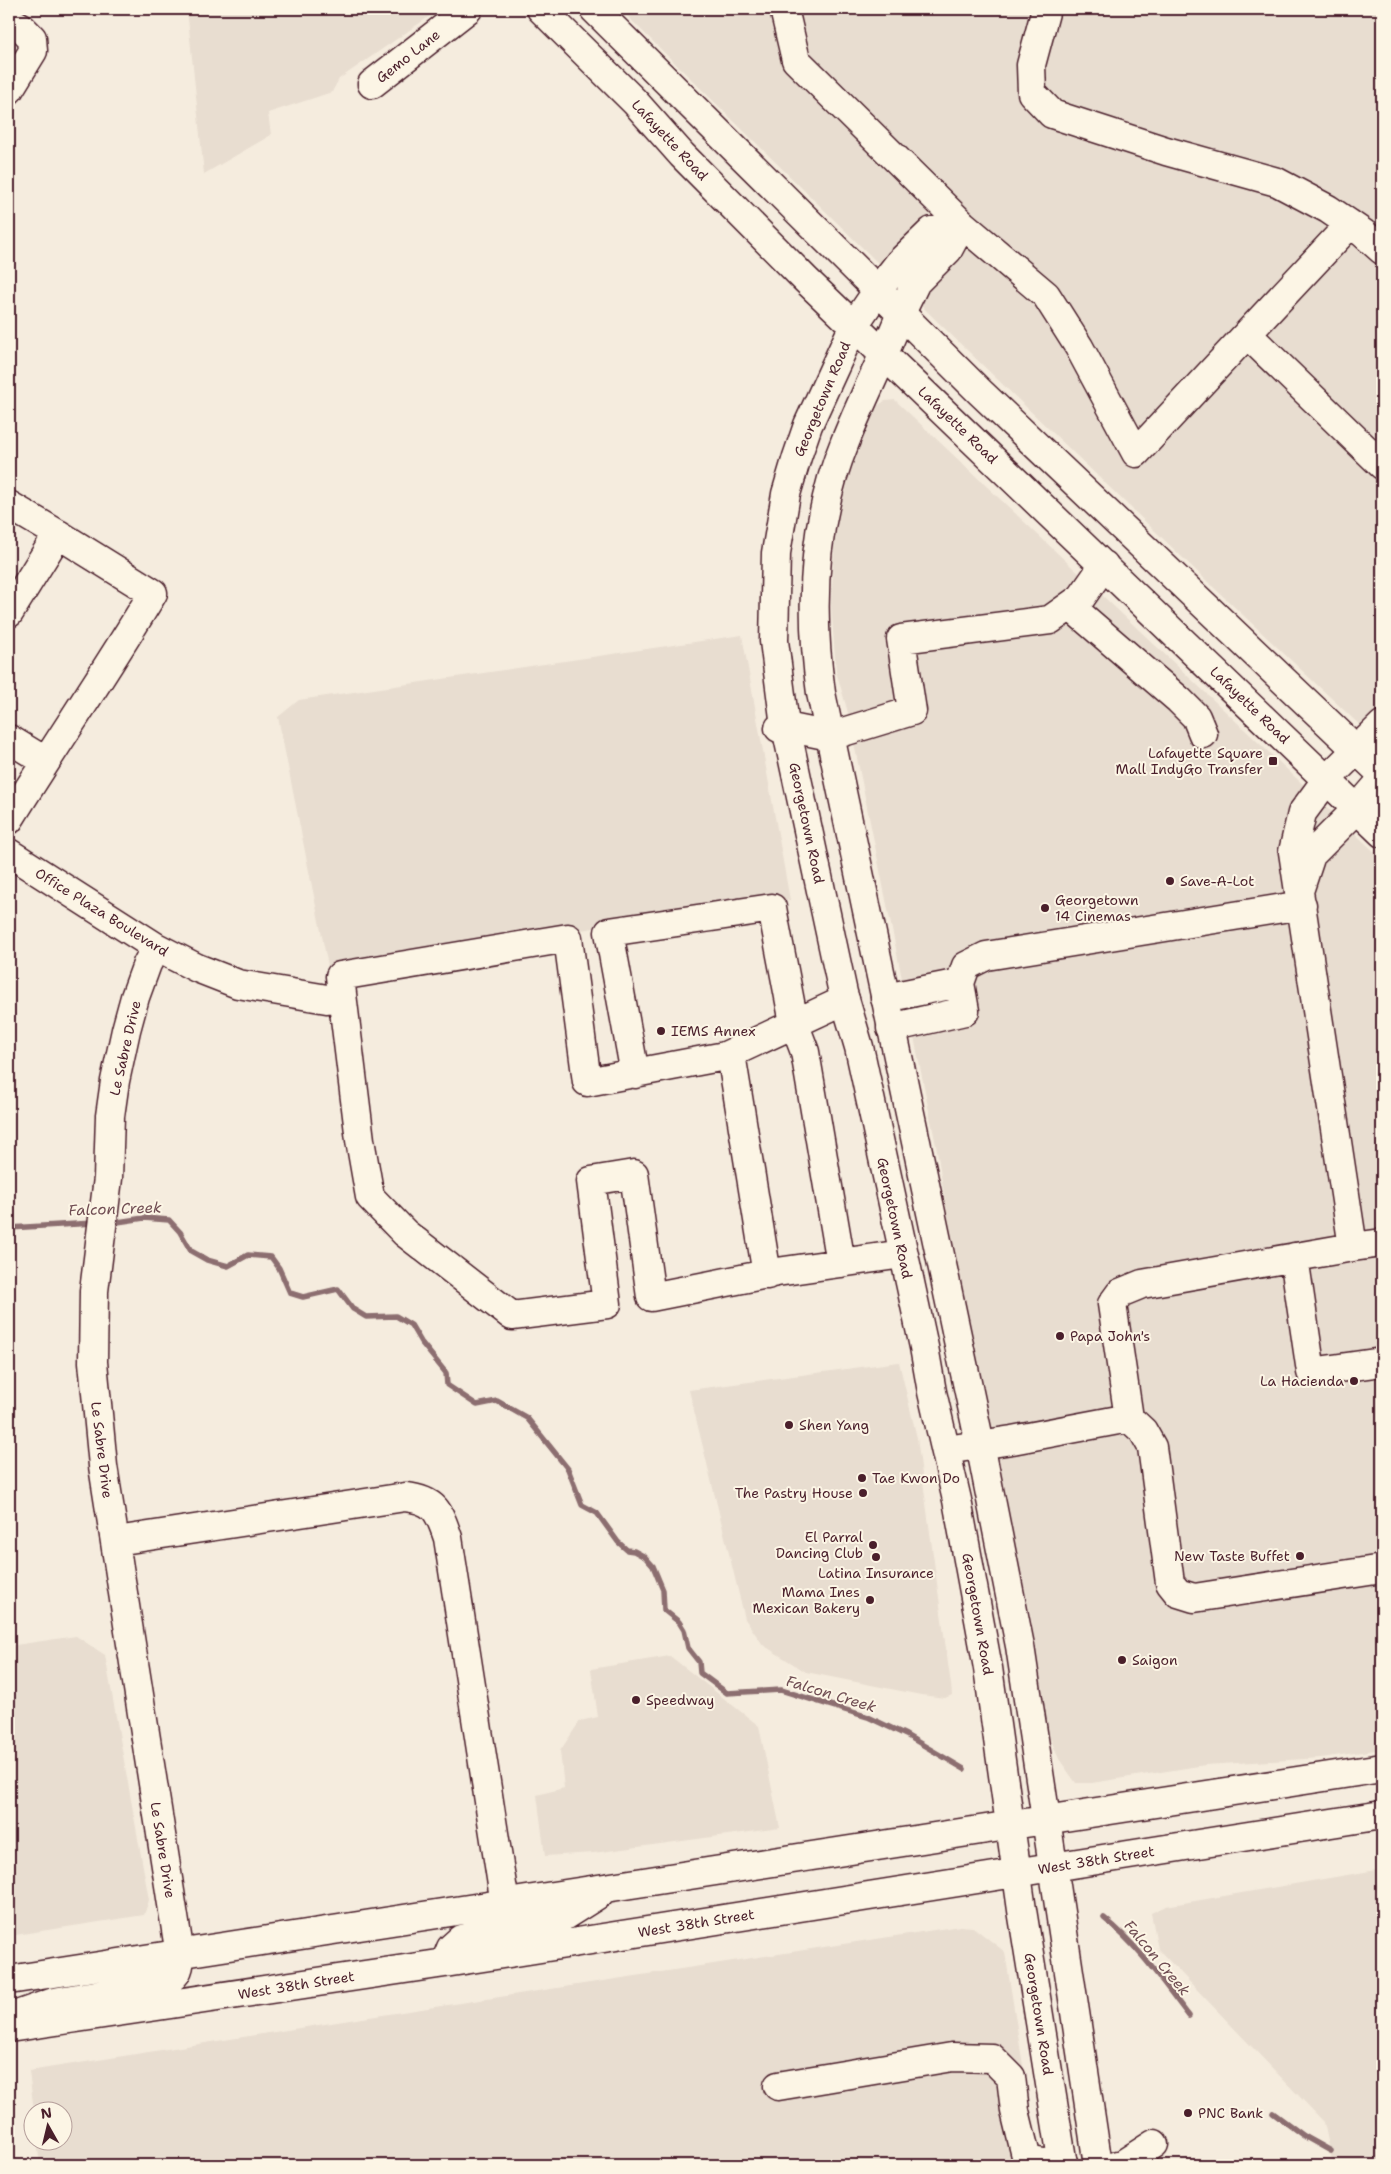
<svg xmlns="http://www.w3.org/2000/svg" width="1391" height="2174" font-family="'Shantell Sans',sans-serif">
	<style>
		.built { fill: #e8ddd0 }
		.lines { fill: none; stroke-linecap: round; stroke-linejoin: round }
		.stream { stroke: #8c6e70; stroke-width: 5.5 }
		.minor-casing { stroke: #4a1f2b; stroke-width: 31 }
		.major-casing { stroke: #4a1f2b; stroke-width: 31 }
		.minor { stroke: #fcf5e5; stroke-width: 28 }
		.major { stroke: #fcf5e5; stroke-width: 28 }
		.poi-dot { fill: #4a1f2b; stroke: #fcf5e5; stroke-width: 2 }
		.labels { text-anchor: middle; stroke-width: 4; stroke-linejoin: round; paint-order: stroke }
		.street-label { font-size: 14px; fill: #4a1f2b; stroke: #fcf5e5 }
		.poi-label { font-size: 14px; fill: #4a1f2b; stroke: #fcf5e5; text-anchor: start }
		.water-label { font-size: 15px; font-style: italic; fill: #704d53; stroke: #fcf5e5 }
	</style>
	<rect width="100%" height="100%" fill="#f5ecde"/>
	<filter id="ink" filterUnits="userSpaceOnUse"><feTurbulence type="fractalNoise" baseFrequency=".02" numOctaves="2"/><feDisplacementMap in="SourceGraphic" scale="10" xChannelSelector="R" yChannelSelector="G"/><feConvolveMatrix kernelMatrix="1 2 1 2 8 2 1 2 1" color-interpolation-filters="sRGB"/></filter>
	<g filter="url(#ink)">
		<path class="built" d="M 187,9 L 440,9 L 339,79 L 332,92 L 268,113 L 271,135 L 204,174 Z
			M 620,9 L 1382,9 L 1382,746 L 1209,583 L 941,325 Z
			M 895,400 L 1382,859 L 1382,1749 L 1321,1758 L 1205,1765 L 1092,1783 L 1076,1783 L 1059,1759 L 1048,1733 L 1030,1612 L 979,1399 L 949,1226 L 937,1150 L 847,709 L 836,671 L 831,604 L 834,545 L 841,497 L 857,442 L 872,409 L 885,401 Z
			M 742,635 L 790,900 L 328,966 L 278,717 L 299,700 Z
			M 899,1362 L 917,1438 L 951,1685 L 952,1695 L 945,1698 L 921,1695 L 806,1672 L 763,1645 L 745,1619 L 689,1390 Z
			M 76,1636 L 105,1655 L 149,1900 L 144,1915 L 9,1936 L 9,1646 Z
			M 670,1656 L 759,1726 L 780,1828 L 593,1853 L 545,1856 L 537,1795 L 564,1788 L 560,1751 L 580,1721 L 598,1717 L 591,1669 Z
			M 1382,1869 L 1382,2165 L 1333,2165 L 1324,2122 L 1158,1949 L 1151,1913 L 1166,1906 Z
			M 960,1926 L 973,1927 L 1005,1952 L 1037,2154 L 1033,2165 L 40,2165 L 37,2142 L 62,2142 L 62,2112 L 34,2111 L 29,2071 L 350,2020 Z"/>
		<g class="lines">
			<path class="stream" d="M 111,1223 L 144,1218 L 169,1220 L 180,1232 L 191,1251 L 207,1260 L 228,1266 L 248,1255 L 271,1257 L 279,1268 L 290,1293 L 303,1297 L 338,1289 L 353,1309 L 366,1317 L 396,1316 L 411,1325 L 421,1342 L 446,1373 L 447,1385 L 477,1405 L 497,1401 L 527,1418 L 568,1469 L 582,1505 L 597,1513 L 618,1542 L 627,1550 L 634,1551 L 645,1557 L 653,1566 L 663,1590 L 664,1610 L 679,1622 L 684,1630 L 688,1648 L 699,1662 L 700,1673 L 727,1693 L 781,1690 L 868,1717 L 906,1735 L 964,1769
				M 9,1228 L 94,1223
				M 1104,1918 C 1138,1945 1163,1982 1189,2016
				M 1273,2113 L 1304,2136 L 1331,2151"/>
			<defs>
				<path id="minor" d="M 784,9 L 796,60 L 962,224 L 1046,295 L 1079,347 L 1136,453 L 1247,334
					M 1046,9 L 1031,65 L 1032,93 L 1052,114 L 1166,151 L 1277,182 L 1328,209 L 1363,233 L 1382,250
					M 9,20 L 21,27 L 32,38 L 33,51 L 9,90
					M 372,84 L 468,9
					M 1350,224 L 1247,334 L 1382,465
					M 878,290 L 899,263 L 932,231 L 962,224
					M 901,313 L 916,282 L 948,250 L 962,224
					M 9,505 L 58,534
					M 1070,606 L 1179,700 L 1196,717 L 1203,734
					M 9,613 L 58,534 L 153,593 C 107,670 56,744 9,820
					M 1382,725 L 1327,779 L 1302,813 L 1293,852 L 1353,1247 L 1382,1243
					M 779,728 L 786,727 L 830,736 L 912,711 L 901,639 L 1050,620 L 1081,598 L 1104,565
					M 9,739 L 45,761
					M 9,853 L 156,947 L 197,968 L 238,984 L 327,999 L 342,994 L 360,1140 L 370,1197 L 405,1233 L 512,1316 L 607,1304 L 591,1181 L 634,1174 L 651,1297 L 777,1272 L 903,1254
					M 1300,888 L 1311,855 L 1357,809 L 1382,780
					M 156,947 L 147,964 L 135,997 L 126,1030 L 115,1081 L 110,1116 L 108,1178 L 94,1291 L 93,1362 L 103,1466 L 180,1955
					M 960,983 L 966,966 L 986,956 L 1302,905
					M 342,994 L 340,976 L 568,938 L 587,1082 L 725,1056 L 845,1000
					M 885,998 L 960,983 L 965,1011 L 891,1028
					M 731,1054 L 767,1275
					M 635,1074 L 609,932 L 772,908 L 794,1023 L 805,1052 L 841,1263
					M 1294,1257 L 1311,1372 L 1382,1362
					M 1129,1418 L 1143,1431 L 1152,1447 L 1170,1583 L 1178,1593 L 1194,1598 L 1382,1569
					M 946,1450 L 1012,1440 L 1129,1418 L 1112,1304 L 1120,1293 L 1142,1284 L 1353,1247
					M 116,1541 L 405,1497 C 435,1500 439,1511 448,1538 L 505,1904
					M 778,2086 L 952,2057 L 992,2058 L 1011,2077 L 1015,2111 L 1027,2160 L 1043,2163 L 1063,2162
					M 1117,2165 L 1123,2164 L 1154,2144"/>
				<path id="major" d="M 541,9 L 635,102 L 682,155 L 806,280 L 1382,833
					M 594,9 L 980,392 L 1382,774
					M 878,290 L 854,325 L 808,425 L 797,457 L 786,494 L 776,553 L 774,641 L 784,718 L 843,993 L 859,1047 L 924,1347 L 932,1392 L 957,1500 L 988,1668 L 1022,1910 L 1063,2165
					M 901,313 C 884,357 862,399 845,442 C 812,522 809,608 821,693 L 980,1444 L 1020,1646 L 1098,2165
					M 445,1963 L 451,1948 L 461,1939 L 561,1918 L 599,1894
					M 9,1980 L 1382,1768
					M 17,2015 L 54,2002 L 160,1984 C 176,1978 180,1971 180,1955
					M 9,2028 L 445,1963 L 1382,1815"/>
			</defs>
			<use href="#minor" class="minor-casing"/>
			<use href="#major" class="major-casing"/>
			<use href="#minor" class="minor"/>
			<use href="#major" class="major"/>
		</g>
	</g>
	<g class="poi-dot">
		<rect x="1268" y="756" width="10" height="10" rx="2.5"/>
		<circle cx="1170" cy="881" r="5"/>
		<circle cx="1045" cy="908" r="5"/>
		<circle cx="661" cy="1031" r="5"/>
		<circle cx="1060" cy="1336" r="5"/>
		<circle cx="1354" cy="1381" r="5"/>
		<circle cx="789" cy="1425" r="5"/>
		<circle cx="862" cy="1478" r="5"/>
		<circle cx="863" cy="1493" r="5"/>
		<circle cx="873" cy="1545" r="5"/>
		<circle cx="1300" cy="1556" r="5"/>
		<circle cx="876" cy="1557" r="5"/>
		<circle cx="870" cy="1600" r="5"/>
		<circle cx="1122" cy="1660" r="5"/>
		<circle cx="636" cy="1700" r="5"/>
		<circle cx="1188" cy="2113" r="5"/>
	</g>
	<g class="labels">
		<g class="street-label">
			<text transform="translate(408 56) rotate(-38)" y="5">Gemo Lane</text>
			<text transform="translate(670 140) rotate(47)" y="5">Lafayette Road</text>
			<text transform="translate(822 399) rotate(-67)" y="5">Georgetown Road</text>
			<text transform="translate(958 425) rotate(44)" y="5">Lafayette Road</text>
			<text transform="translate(1250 705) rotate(44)" y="5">Lafayette Road</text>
			<text transform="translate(807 823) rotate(78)" y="5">Georgetown Road</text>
			<text transform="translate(102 912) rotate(32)" y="5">Office Plaza Boulevard</text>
			<text transform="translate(125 1048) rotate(-77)" y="5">Le Sabre Drive</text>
			<text transform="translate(895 1218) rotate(78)" y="5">Georgetown Road</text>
			<text transform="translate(102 1450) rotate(83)" y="5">Le Sabre Drive</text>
			<text transform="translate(978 1614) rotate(80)" y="5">Georgetown Road</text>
			<text transform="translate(163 1850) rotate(81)" y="5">Le Sabre Drive</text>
			<text transform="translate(1096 1860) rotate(-9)" y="5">West 38th Street</text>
			<text transform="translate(696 1923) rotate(-9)" y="5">West 38th Street</text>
			<text transform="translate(296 1985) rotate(-9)" y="5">West 38th Street</text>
			<text transform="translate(1039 2014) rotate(81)" y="5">Georgetown Road</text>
		</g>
		<g class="poi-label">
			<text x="1263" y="758" text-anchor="end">Lafayette Square<tspan x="1263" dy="16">Mall IndyGo Transfer</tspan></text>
			<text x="1180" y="886">Save-A-Lot</text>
			<text x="1055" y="905">Georgetown<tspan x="1055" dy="16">14 Cinemas</tspan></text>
			<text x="671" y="1036">IEMS Annex</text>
			<text x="1070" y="1341">Papa John's</text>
			<text x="1344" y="1386" text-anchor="end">La Hacienda</text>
			<text x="799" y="1430">Shen Yang</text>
			<text x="872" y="1483">Tae Kwon Do</text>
			<text x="853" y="1498" text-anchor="end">The Pastry House</text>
			<text x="863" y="1542" text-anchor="end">El Parral<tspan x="863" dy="16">Dancing Club</tspan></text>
			<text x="1290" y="1561" text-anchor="end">New Taste Buffet</text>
			<text x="876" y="1578" text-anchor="middle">Latina Insurance</text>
			<text x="860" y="1597" text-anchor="end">Mama Ines<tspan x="860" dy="16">Mexican Bakery</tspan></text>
			<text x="1132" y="1665">Saigon</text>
			<text x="646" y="1705">Speedway</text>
			<text x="1198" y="2118">PNC Bank</text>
		</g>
		<g class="water-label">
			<text transform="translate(115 1209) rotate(-2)" y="5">Falcon Creek</text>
			<text transform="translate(831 1694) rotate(17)" y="5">Falcon Creek</text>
			<text transform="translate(1157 1958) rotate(50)" y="5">Falcon Creek</text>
		</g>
	</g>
	<rect width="1391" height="2174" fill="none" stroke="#fcf5e5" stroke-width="30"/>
	<rect x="15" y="15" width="1361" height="2144" fill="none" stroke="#4a1f2b" stroke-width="2" filter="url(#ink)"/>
	<g transform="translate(48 2126) rotate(352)"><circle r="24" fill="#fcf5e5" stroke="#b59f9b"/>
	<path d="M0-4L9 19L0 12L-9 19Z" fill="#4a1f2b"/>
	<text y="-8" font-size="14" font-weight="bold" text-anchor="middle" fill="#4a1f2b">N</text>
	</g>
</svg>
